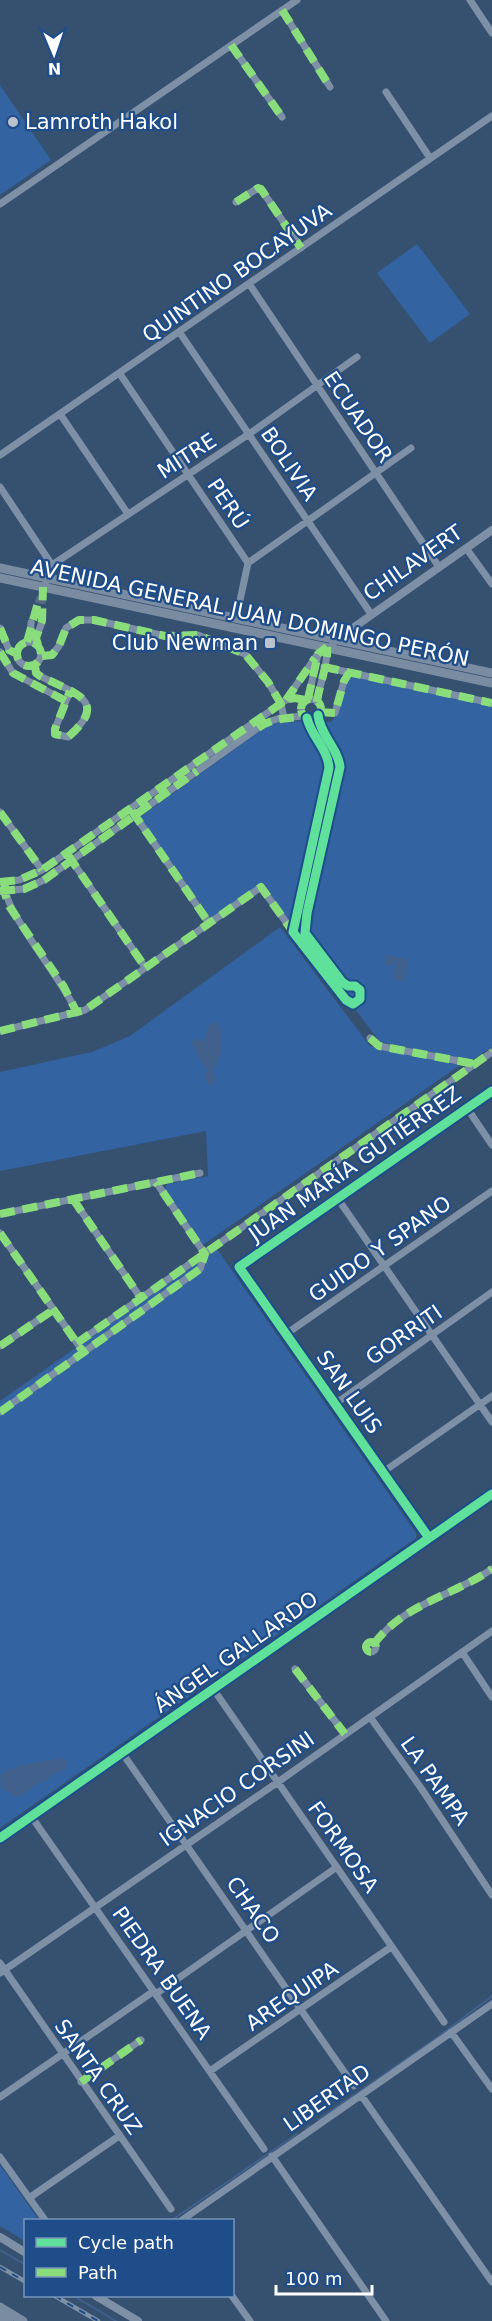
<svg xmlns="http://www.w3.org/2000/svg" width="492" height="2321" font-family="'DejaVu Sans',sans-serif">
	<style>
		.green { fill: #3363a0 }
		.water { fill: #41618c }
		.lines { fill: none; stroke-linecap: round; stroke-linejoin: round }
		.stream { stroke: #41618c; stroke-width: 2 }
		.minor-tunnel { stroke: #546a85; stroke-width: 7; stroke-dasharray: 7 3.5; stroke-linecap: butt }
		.minor { stroke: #7d90a6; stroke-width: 7 }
		.tertiary { stroke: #7d90a6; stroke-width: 8 }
		.secondary { stroke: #798ca1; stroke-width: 9 }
		.rail-casing { stroke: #7d90a4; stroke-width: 4.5 }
		.rail { stroke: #1e4d89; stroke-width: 2; stroke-dasharray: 7; stroke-linecap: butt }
		.quiet { stroke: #8add7b; stroke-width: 8; stroke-dasharray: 15 8; stroke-linecap: butt }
		.cycleway-casing { stroke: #1e4d89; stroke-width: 13 }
		.cycleway { stroke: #60e19b; stroke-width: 9 }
		.poi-dot { fill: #b9c2cd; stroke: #1e4d89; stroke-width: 2 }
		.labels { text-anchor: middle; stroke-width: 4.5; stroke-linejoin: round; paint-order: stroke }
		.poi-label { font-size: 21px; fill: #fff; stroke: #1e4d89; text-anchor: start }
		.street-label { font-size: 21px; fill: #fff; stroke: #1e4d89 }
	</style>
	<rect width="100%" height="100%" fill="#365070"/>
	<path class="green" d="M 0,85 L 51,160 L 0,195 Z
		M 417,244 L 470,314 L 430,343 L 377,273 Z
		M 354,676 L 492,706 L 492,1047 L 472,1060 L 380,1042 L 261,884 L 211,919 L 140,817 L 267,726 L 283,721 L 331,722 L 339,712 L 347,680 Z
		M 280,927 L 370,1046 L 460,1065 L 203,1245 L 164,1190 L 167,1184 L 208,1176 L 206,1131 L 0,1171 L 0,1072 L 92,1052 L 130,1036 Z
		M 217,1249 L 416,1533 L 416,1538 L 0,1828 L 0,1401 Z
		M 0,2165 L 39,2220 L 26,2220 L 25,2241 L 0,2226 Z"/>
	<path class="water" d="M 386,955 L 408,959 L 404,982 L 393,980 L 396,960 L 394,960 L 393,966 L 384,964 Z
		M 214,1022 L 219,1025 C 224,1038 222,1059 213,1069 L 216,1081 L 210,1086 L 205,1080 L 207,1070 C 200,1063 198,1052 191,1043 L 195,1038 L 201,1041 L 206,1039 L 207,1027 Z
		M 61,1758 L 68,1761 L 65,1769 L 49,1777 L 47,1781 C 35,1781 28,1794 16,1797 L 2,1788 L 0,1775 L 7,1770 L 18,1766 Z"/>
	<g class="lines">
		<path class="stream" d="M 318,2120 L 438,2037 L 492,1996
			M 306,2128 L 309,2126
			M 172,2220 L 297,2134
			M 0,2250 L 26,2265
			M 74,2296 L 116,2321"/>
		<path class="minor-tunnel" d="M 31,623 L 41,595
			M 41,625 L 43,587"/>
		<path class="minor" d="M 470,0 L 492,33
			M 282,10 L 330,87
			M 231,45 L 282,117
			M 386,92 L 430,158
			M 236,202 L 258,188 L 261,189 L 301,248
			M 0,204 L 297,0
			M 250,285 L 439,567
			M 180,333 L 371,614
			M 120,374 L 248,563
			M 60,414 L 128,514
			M 0,455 L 492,116
			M 0,487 L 52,565
			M 466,548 L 492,584
			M 46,582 L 52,565 L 249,434 L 357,357
			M 236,619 L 248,563 L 411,448
			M 0,628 L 9,650 L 17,654
			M17 654a12 12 0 1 1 24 0a12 12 0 1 1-24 0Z
			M 27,642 L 30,637 L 31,623
			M 38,645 L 36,638 L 41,625
			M 0,652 L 13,673 L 66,701
			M 42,656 L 52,655 L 59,646 L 66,628 L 79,620 L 94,620 L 165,636 L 198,635 L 245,654 L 268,682 L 281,704 L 284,718
			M 35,665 L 36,673 L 40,676 C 73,693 111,700 68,737 L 55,734 L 55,729 L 70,691
			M 324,667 L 492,703
			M 308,699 L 318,654 L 327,647
			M301 709a10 10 0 1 1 20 0a10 10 0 1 1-20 0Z
			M 286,700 L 317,655
			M 317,702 C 319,686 329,661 327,647
			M 320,712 L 335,713 L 344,681 L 349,673
			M 307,718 C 311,736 328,749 329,768 L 293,932 L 346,1000 L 353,1004 L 360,999 L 360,990 L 355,986 L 348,986 L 342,982 L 305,933 L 307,913 L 340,767 C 338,748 320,735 318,715
			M 0,812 L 42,870
			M 134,814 L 209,923
			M 70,858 L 145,967
			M 0,882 L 19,880 L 42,870 L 286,700 L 294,698 L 306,700
			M 5,886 C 4,912 64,981 77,1013
			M 0,891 L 24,889 L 44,880 L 265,723 L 280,718 L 305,716
			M 0,1031 L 85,1010 L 261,887 L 293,932
			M 370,1038 L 379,1046 L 475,1064
			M 467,1108 L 492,1145
			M 73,1199 L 140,1297
			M 338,1199 L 492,1422
			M 0,1214 L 200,1173
			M 0,1233 L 84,1353
			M 286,1334 L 492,1191
			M 77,1343 L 492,1052
			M 0,1346 L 53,1310
			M 335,1404 L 492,1292
			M 0,1412 L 200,1269 L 205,1254 L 156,1182
			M 383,1472 L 492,1396
			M 429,1538 L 239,1267 L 492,1091
			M366 1647a5 5 0 1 1 10 0a5 5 0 1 1-10 0Z
			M 374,1644 C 403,1604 453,1596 492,1569
			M 462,1652 L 492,1697
			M 295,1669 L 345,1734
			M 214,1690 L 444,2022
			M 370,1717 L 421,1788 L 492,1895
			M 123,1754 L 354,2086
			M 31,1816 L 264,2149
			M 0,1838 L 492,1494
			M 0,1963 L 171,2209
			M 0,1973 L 278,1782 L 492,1631
			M 156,1994 L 337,1867
			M 451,2032 L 492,2089
			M 210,2071 L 391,1947
			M 81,2082 L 141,2040
			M 361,2095 L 492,2282
			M 0,2097 L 154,1991
			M 272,2156 L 386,2321
			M 0,2157 L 45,2220
			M 29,2198 L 119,2136
			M 182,2220 L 492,2004
			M 232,2296 L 250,2321"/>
		<path class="tertiary" d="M 333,642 L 492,530
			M 0,2237 L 26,2253
			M 96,2296 L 138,2321"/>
		<path class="secondary" d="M 0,568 L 492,673
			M 0,578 L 492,683
			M 0,2307 L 23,2321
			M 0,2316 L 9,2321"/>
		<defs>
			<path id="rail" d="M 0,2267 L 26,2282
				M 55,2296 L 98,2321"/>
		</defs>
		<use href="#rail" class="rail-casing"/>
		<use href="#rail" class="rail"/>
		<path class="quiet" d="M 282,10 L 330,87
			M 231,45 L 282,117
			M 236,202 L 258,188 L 261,189 L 301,248
			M 0,628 L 9,650 L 17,654
			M17 654a12 12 0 1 1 24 0a12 12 0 1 1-24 0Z
			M 27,642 L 39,599
			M 38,645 L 36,638 L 42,621 L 43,587
			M 0,652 L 13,673 L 66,701
			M 42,656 L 52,655 L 59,646 L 66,628 L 79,620 L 94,620 L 165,636 L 198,635 L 245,654 L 268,682 L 281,704 L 281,710
			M 35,665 L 36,673 L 40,676 C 73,693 111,700 68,737 L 55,734 L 55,729 L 70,691
			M 324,667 L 492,703
			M 308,699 L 318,654 L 327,647
			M301 709a10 10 0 1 1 20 0a10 10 0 1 1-20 0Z
			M 286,700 L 315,658
			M 317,702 C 319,686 329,661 327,647
			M 320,712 L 335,713 L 344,681 L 349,673
			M 258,728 C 273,717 288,719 305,716
			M 132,811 L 209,923
			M 0,812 L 42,870
			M 68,855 L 145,967
			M 0,882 L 19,880 L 42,870 L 286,700 L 294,698 L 306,700
			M 5,884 L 4,891 L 9,906 L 64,987 L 77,1013
			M 0,891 L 24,889 L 44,880 L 197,771
			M 0,1031 L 85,1010 L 261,887 L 293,932
			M 370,1038 L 379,1046 L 475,1064
			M 73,1199 L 140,1297
			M 0,1214 L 200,1173
			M 0,1233 L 81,1349
			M 77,1343 L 492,1052
			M 0,1346 L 53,1310
			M 0,1412 L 200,1269 L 205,1254 L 156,1182
			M366 1647a5 5 0 1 1 10 0a5 5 0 1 1-10 0Z
			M 374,1644 C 403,1604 453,1596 492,1569
			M 295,1669 L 345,1734
			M 81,2082 L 141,2040"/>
		<defs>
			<path id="cycleway" d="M 307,718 C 311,736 328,749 329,768 L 293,932 L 346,1000 L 353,1004 L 360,999 L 360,990 L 355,986 L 348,986 L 342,982 L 305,933 L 307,913 L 340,767 C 338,748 320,735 318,715
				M 429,1538 L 239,1267 L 492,1091
				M 0,1838 L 492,1494"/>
		</defs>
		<use href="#cycleway" class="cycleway-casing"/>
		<use href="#cycleway" class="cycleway"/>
	</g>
	<g class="poi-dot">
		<circle cx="13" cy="122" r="6"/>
		<rect x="264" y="637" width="12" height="12" rx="3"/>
	</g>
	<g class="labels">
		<g class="poi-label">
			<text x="25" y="129">Lamroth Hakol</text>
			<text x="258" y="650" text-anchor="end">Club Newman</text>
		</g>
		<g class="street-label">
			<text transform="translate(237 273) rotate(-35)" y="7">QUINTINO BOCAYUVA</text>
			<text transform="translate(358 417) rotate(56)" y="7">ECUADOR</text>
			<text transform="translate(187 456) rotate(-33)" y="7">MITRE</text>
			<text transform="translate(289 464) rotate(56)" y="7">BOLIVIA</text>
			<text transform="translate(228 504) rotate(56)" y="7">PERÚ</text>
			<text transform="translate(413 563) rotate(-35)" y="7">CHILAVERT</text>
			<text transform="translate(250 613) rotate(12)" y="7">AVENIDA GENERAL JUAN DOMINGO PERÓN</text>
			<text transform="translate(355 1164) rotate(-35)" y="7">JUAN MARÍA GUTIÉRREZ</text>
			<text transform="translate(380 1249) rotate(-35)" y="7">GUIDO Y SPANO</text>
			<text transform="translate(404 1335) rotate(-35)" y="7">GORRITI</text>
			<text transform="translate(349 1392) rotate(55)" y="7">SAN LUIS</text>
			<text transform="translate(236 1652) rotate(-35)" y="7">ÁNGEL GALLARDO</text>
			<text transform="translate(435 1781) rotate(55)" y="7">LA PAMPA</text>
			<text transform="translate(237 1789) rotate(-35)" y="7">IGNACIO CORSINI</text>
			<text transform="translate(343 1847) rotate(55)" y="7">FORMOSA</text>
			<text transform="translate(253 1910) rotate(55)" y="7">CHACO</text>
			<text transform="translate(162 1973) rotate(55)" y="7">PIEDRA BUENA</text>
			<text transform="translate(292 1996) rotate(-34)" y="7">AREQUIPA</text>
			<text transform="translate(98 2077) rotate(55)" y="7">SANTA CRUZ</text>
			<text transform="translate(327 2098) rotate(-35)" y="7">LIBERTAD</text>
		</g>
	</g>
	<rect x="24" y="2219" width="210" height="78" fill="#1e4d89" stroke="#7894b8" stroke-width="1.5"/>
	<rect x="36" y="2238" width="30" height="9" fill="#60e19b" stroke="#7894b8" stroke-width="1.5"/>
	<text x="78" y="2249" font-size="18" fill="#ffffff">Cycle path</text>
	<rect x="36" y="2268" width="30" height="9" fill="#8add7b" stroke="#7894b8" stroke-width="1.5"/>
	<text x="78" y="2279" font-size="18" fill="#ffffff">Path</text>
	<g transform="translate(54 54) rotate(178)" stroke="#1e4d89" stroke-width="4.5" paint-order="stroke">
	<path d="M0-4.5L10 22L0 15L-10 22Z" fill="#ffffff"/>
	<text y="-9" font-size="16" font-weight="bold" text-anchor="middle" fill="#ffffff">N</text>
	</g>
	<path d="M276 2285v9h96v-9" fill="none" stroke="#ffffff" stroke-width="3"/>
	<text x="285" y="2285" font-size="18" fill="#ffffff" stroke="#1e4d89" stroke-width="4.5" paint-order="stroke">100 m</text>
</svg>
